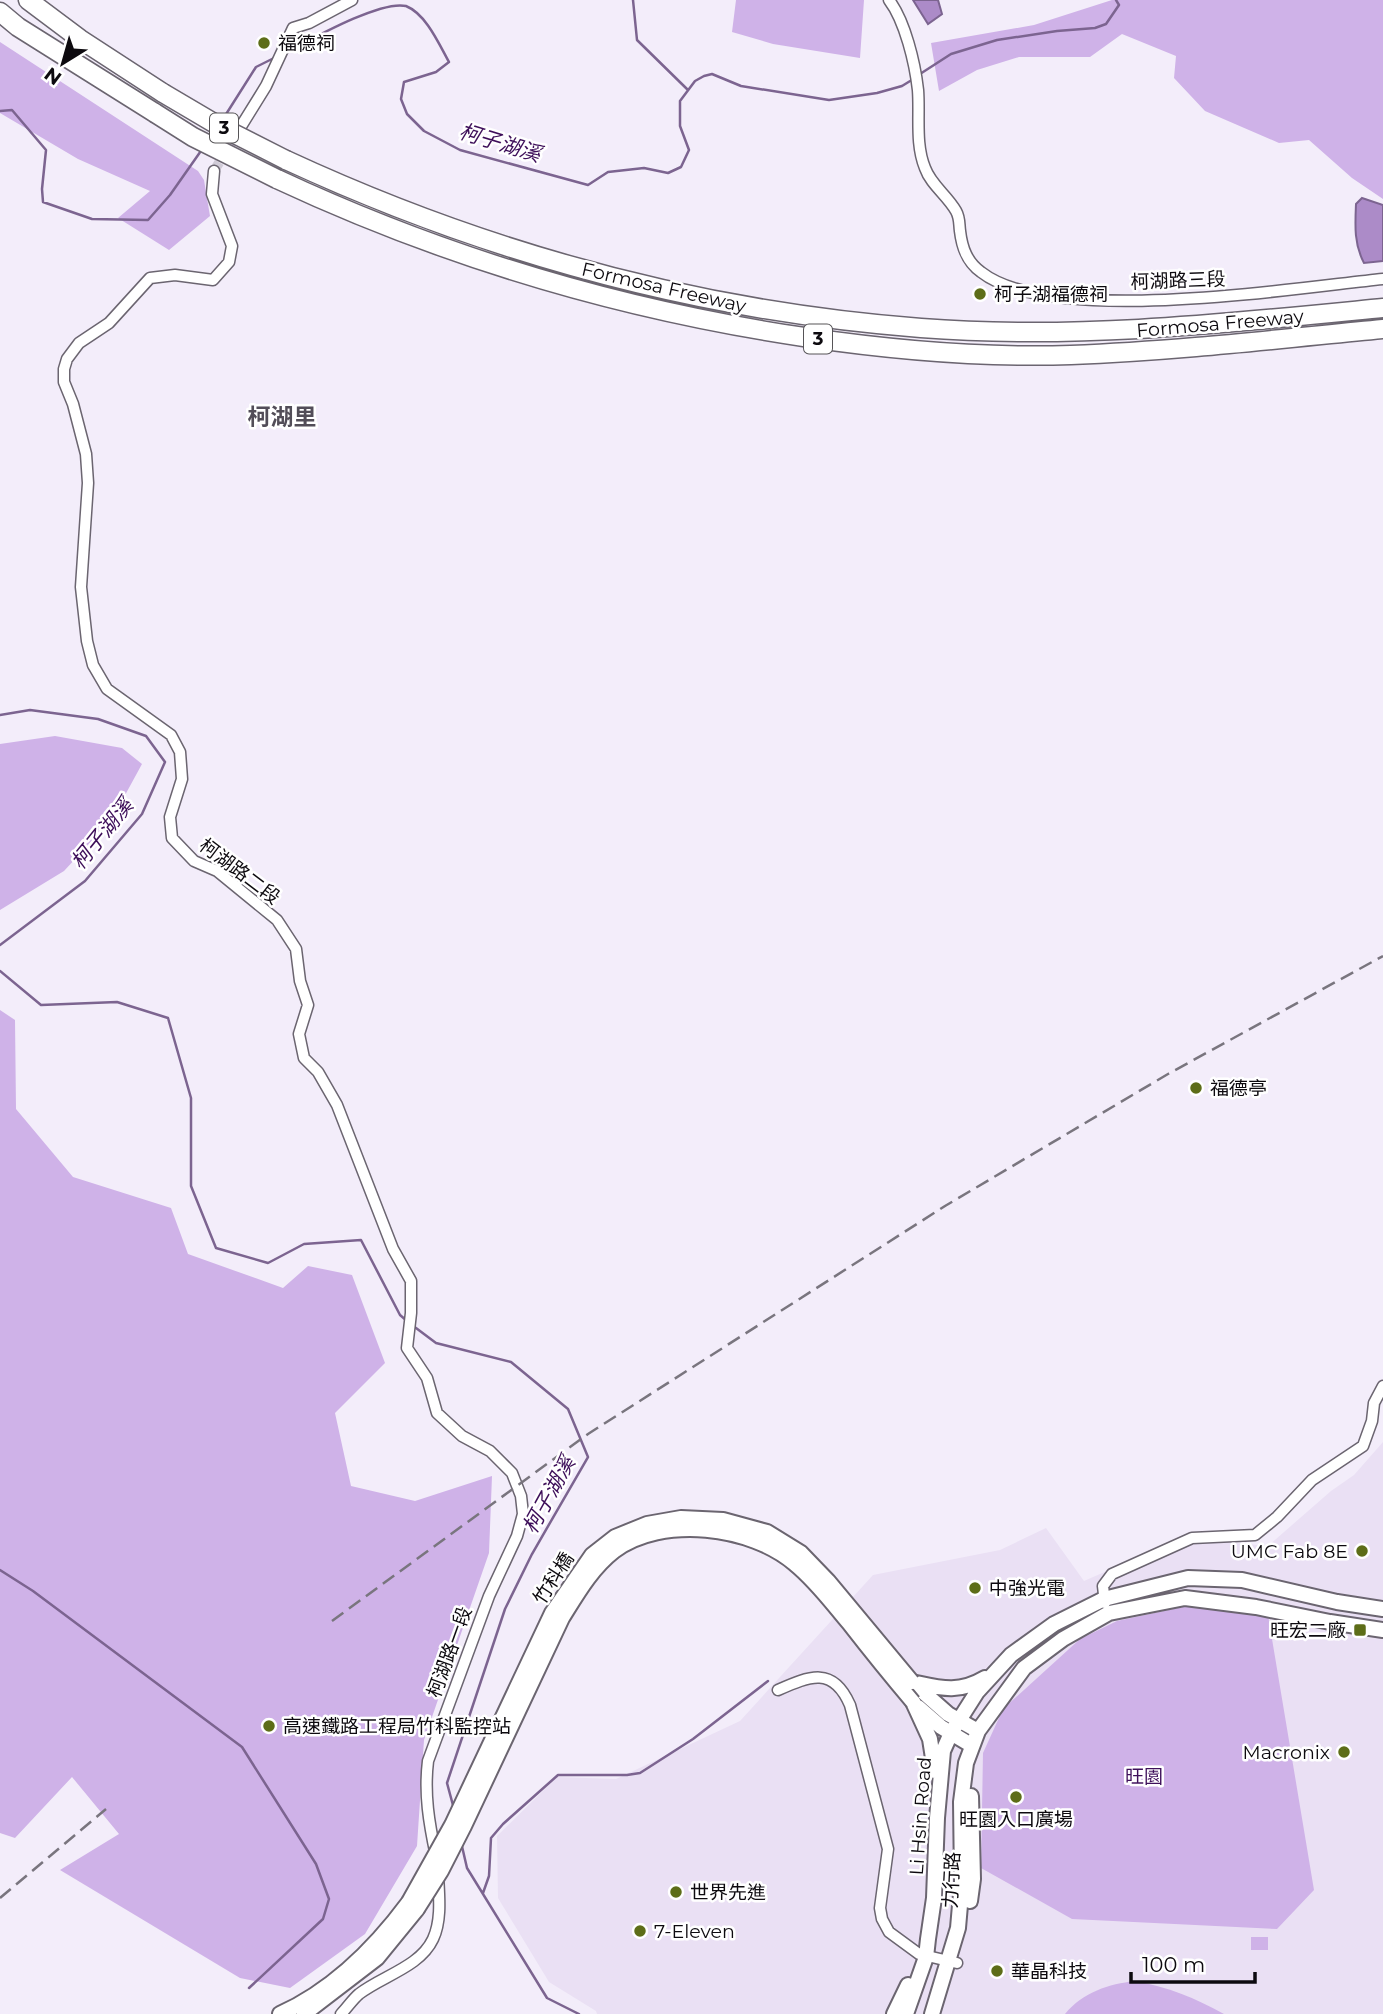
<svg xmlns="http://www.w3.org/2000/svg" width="1383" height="2014" font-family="Montserrat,'Noto Sans TC',sans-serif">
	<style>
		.built { fill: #eae0f4 }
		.green { fill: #cfb2e8 }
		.water { fill: #ac8bc8; stroke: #7c6490; stroke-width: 2 }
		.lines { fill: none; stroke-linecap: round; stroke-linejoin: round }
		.stream { stroke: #7c6490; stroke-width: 2.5 }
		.street-tunnel { stroke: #d0cbd7; stroke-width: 10; stroke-dasharray: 10 5; stroke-linecap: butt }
		.street-casing { stroke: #6b6570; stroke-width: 13 }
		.secondary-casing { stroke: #6b6570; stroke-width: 18 }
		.highway-casing { stroke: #6b6570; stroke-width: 21 }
		.street { stroke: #fff; stroke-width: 10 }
		.secondary { stroke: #fff; stroke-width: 14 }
		.highway { stroke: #fff; stroke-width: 18 }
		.rail { stroke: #79757e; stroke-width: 2.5; stroke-dasharray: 14 7; stroke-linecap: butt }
		.secondary-bridge-casing { stroke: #6b6570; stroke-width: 18; stroke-linecap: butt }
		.highway-bridge-casing { stroke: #6b6570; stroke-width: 21; stroke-linecap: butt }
		.secondary-bridge { stroke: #fff; stroke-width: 14 }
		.highway-bridge { stroke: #fff; stroke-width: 18 }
		.poi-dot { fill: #5d6d18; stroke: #fff; stroke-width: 2.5 }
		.labels { text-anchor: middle; stroke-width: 5; stroke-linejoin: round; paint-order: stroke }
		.shield { fill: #fff; stroke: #565457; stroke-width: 2 }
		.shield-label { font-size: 18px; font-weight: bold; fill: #0d0a0f }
		.poi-label { font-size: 19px; fill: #0d0a0f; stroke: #fff; text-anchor: start }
		.street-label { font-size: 19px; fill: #0d0a0f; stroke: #fff }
		.park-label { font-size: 19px; fill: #3e105a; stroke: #fff }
		.water-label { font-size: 21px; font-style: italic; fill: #3d0e59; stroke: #fff }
		.quarter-label { font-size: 23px; font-weight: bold; fill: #524d58; stroke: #fff }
	</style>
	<rect width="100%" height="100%" fill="#f3edfa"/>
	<path class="built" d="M 1383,1442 L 1383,2014 L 597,2014 L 596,2011 L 549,1982 L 498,1898 L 497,1836 L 557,1777 L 616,1779 L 740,1721 L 873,1575 L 1000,1550 L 1046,1528 L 1084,1581 L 1182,1538 L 1268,1546 L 1331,1491 L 1354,1475 Z"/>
	<path class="green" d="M 736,0 L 864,0 L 860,58 L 773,44 L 732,32 Z
		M 1112,0 L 1383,0 L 1383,199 L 1352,178 L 1309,140 L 1279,143 L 1205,111 L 1174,78 L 1176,56 L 1122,34 L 1090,57 L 1019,57 L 977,70 L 939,91 L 931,43 L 1034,25 Z
		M 0,42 L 198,171 L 204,180 L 210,216 L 169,250 L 118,218 L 150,191 L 78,159 L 0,113 Z
		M 55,736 L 122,748 L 142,764 L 112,819 L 64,871 L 0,910 L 0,744 Z
		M 0,1010 L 15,1020 L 16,1109 L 73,1177 L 171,1208 L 188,1254 L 283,1288 L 308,1266 L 352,1275 L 385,1363 L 335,1413 L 351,1486 L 415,1501 L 492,1476 L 489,1553 L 424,1740 L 417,1846 L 365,1934 L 290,1988 L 240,1978 L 60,1870 L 119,1834 L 72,1777 L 15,1838 L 0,1833 Z
		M 1187,1606 L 1268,1615 L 1314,1890 L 1277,1929 L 1072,1919 L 981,1868 L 983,1753 L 1003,1709 L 1080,1639 L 1117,1621 Z
		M 1251,1937 L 1268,1937 L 1268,1950 L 1251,1950 Z
		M 1135,1981 C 1168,1987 1195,1998 1224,2014 L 1065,2014 C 1083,1992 1109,1984 1135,1981 Z"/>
	<path class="water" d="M 913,0 L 938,0 L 942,14 L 928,24 Z
		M 1362,198 L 1383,205 L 1383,261 L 1364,263 C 1354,244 1355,226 1356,204 Z"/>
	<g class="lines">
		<path class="stream" d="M 633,0 L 637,40 L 688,90
			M 285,53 C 310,40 380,0 406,6 C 426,14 439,44 449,62 L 436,72 L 404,82 L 401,99 L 407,114 L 424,131 L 460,150 L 588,185 L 608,172 L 644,168 L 668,173 L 681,167 L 689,150 L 680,126 L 680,101 L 695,81 L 704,76 L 712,74 L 741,86 L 829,100 L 877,93 L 902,86 L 915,78
			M 920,74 L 951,54 L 997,40 L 1057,31 L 1095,28 L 1106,24 L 1119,5 L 1116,0
			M 0,111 L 12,110 L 46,150 L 42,189 L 43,202 L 92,219 L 148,220 L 170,195 L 203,148
			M 223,119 L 256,67 L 276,57
			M 0,715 L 30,710 L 98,719 L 146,736 L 165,762 L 142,814 L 85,881 L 0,945
			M 0,971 L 41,1005 L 117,1002 L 168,1018 L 191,1098 L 191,1186 L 216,1248 L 268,1263 L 304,1244 L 361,1240 L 400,1315 L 407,1321
			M 412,1325 L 436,1343 L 511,1362 L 568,1409 L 588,1457 L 532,1554 L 505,1609 L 447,1783 L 454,1809
			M 0,1570 L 33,1591 L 242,1747 L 316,1864 L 329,1899 L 323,1919 L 249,1988
			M 461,1842 L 467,1868 L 547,1998 L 579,2014
			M 483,1893 L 489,1876 L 491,1838 L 503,1824 L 558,1775 L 627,1775 L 640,1773 L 693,1739 L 768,1681"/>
		<path class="street-tunnel" d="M 214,171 L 238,132"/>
		<defs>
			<path id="street" d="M 889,0 C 905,21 915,63 918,90 C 920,115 915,144 925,168 C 931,185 947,195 956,211 C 960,218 959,224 960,231 C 962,248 967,262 981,272 C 1051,327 1294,288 1383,279
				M 240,128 L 266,86 L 293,28 L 309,23 L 352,0
				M 214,171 L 212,194 L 232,246 L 229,262 L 213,280 L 175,275 L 150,278 L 109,323 L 79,343 L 67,359 L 64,369 L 64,382 L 73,404 L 86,454 L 88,483 L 81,587 L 87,641 L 93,665 L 107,689 L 171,735 L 180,752 L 182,779 L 170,817 L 172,838 L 194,861 L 217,871 L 277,920 L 296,949 L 300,981 L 308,1005 L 299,1034 L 304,1058 L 318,1072 L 337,1105 L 393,1249 L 411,1281 L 411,1313 L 407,1348 L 427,1378 L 437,1413 L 462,1436 L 490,1451 L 512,1473 L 521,1496 L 523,1514 L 517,1536 L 489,1596 L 428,1761 C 424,1794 429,1823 436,1856
				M 1105,1603 L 1103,1586 L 1112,1574 L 1192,1538 L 1255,1535 L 1277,1517 L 1312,1480 L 1363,1446 L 1372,1421 L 1374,1403 L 1383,1386
				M 778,1690 C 810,1676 833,1666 850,1705 L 888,1849 L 880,1908 L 882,1919 L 889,1932 L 919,1954 L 957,1963
				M 341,2014 C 347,2008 352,2000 359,1994 C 382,1976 420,1967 433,1939 C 442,1920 439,1895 438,1875"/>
			<path id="secondary" d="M 912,1682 C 940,1688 958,1694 985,1678
				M 914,1684 L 948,1714 L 978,1731
				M 913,1702 L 930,1739 L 935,1771
				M 918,1707 L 941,1727 L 971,1745
				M 970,1901 L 973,1879 L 971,1796
				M 280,2014 C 333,1990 375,1948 409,1902
				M 304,2014 L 377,1958 L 417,1909
				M 894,2014 L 908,1985
				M 906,2014 L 926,1957 L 928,1939 L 934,1898 L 937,1818 L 943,1751 L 951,1733 L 977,1692 L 1011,1655 L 1054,1624 L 1104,1599 L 1188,1578 L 1242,1580 L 1337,1602 L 1383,1609
				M 932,2014 L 958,1928 L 962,1882 L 961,1802 L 966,1763 L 978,1731 L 1024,1668 L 1063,1639 L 1109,1613 L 1185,1598 L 1256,1607 L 1330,1622 L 1383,1630"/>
			<path id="highway" d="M 28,0 L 80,39 L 163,93
				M 0,12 L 18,27 L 155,113
				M 286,160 C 489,254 698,311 921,328 C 1075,340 1230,323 1383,308
				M 277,179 C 444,257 621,310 804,337 C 892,350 982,358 1071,355 C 1175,351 1279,339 1383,329"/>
		</defs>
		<use href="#street" class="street-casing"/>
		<use href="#secondary" class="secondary-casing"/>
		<use href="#highway" class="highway-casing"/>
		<use href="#street" class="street"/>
		<use href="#secondary" class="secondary"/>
		<use href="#highway" class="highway"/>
		<path class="rail" d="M 332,1621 L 588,1434 L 945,1206 L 1168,1074 L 1383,956
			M 0,1898 L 106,1809"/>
		<defs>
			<path id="secondary-bridge" d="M 409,1902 L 452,1825 L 552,1613 L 592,1555 L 615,1537 L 647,1524 L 681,1518 L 723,1520 L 767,1532 L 801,1553 L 828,1581 L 912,1682
				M 417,1909 L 441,1871 L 464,1826 L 562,1618 C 577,1594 591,1569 614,1551 C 662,1515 751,1526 795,1564 C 816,1581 832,1603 849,1623 C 870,1650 891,1676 913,1702"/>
			<path id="highway-bridge" d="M 163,93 L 219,126 L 286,160
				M 155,113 L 193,137 L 277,179"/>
		</defs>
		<use href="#secondary-bridge" class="secondary-bridge-casing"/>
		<use href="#highway-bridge" class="highway-bridge-casing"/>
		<use href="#secondary-bridge" class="secondary-bridge"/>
		<use href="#highway-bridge" class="highway-bridge"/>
	</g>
	<g class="poi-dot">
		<circle cx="264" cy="43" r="7"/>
		<circle cx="980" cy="294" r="7"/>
		<circle cx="1196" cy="1088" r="7"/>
		<circle cx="1362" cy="1551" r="7"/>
		<circle cx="975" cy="1588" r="7"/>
		<rect x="1353" y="1623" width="14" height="14" rx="3.5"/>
		<circle cx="269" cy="1726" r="7"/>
		<circle cx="1344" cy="1752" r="7"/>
		<circle cx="1016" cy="1797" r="7"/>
		<circle cx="676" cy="1892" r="7"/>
		<circle cx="640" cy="1931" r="7"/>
		<circle cx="997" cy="1971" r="7"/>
	</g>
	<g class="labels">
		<g class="shield">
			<rect x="210" y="113.5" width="28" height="29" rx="5"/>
			<rect x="804" y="324.5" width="28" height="29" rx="5"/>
		</g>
		<g class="shield-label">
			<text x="224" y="134">3</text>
			<text x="818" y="345">3</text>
		</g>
		<g class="poi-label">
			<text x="278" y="50">福德祠</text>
			<text x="994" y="301">柯子湖福德祠</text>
			<text x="1210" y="1095">福德亭</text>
			<text x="1348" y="1558" text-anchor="end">UMC Fab 8E</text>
			<text x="989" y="1595">中強光電</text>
			<text x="1346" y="1637" text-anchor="end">旺宏二廠</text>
			<text x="283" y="1733">高速鐵路工程局竹科監控站</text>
			<text x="1330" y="1759" text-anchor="end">Macronix</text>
			<text x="1016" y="1826" text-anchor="middle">旺園入口廣場</text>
			<text x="690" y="1899">世界先進</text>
			<text x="654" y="1938">7-Eleven</text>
			<text x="1011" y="1978">華晶科技</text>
		</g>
		<g class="street-label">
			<text transform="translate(1178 280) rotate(-2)" y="7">柯湖路三段</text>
			<text transform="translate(664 287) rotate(13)" y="7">Formosa Freeway</text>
			<text transform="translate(1220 323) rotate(-5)" y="7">Formosa Freeway</text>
			<text transform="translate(240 871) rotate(37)" y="7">柯湖路二段</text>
			<text transform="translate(553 1578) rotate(-57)" y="7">竹科橋</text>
			<text transform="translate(449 1652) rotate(-70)" y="7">柯湖路一段</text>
			<text transform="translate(920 1816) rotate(-86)" y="7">Li Hsin Road</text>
			<text transform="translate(951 1880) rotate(-87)" y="7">力行路</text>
		</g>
		<g class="park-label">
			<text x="1144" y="1783">旺園</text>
		</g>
		<g class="water-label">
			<text transform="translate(500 143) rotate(17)" y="7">柯子湖溪</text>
			<text transform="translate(102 834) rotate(-51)" y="7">柯子湖溪</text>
			<text transform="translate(549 1495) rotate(-61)" y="7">柯子湖溪</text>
		</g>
		<g class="quarter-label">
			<text x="282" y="425">柯湖里</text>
		</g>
	</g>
	<g transform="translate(63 63) rotate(217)" stroke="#ffffff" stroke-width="5" paint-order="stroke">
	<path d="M0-5L12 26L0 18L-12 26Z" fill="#0d0a0f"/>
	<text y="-10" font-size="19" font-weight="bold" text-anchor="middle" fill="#0d0a0f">N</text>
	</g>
	<path d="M1131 1972v10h124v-10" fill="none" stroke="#0d0a0f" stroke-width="3.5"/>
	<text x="1142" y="1972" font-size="21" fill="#0d0a0f" stroke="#ffffff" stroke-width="5" paint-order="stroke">100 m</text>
</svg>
